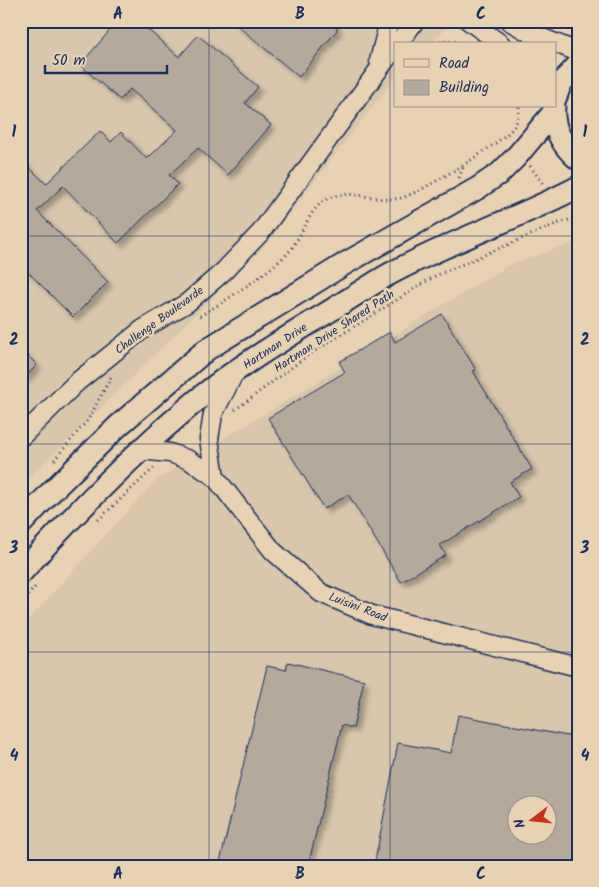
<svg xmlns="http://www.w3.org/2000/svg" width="599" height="887" font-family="Kalam,sans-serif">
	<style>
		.built { fill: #d9c6ab; fill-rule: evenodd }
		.building { fill: #b5a99c; stroke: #1b2f5e; fill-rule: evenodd; filter: url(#shadow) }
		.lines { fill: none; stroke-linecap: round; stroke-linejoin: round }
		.minor-casing { stroke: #1b2f5e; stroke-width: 21 }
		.major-casing { stroke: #1b2f5e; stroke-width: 25 }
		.path { stroke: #1b2f5e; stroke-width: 3; stroke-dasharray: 1 4; stroke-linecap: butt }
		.minor { stroke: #e8d2b1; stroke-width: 18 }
		.major { stroke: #e8d2b1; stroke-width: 21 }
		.grid { fill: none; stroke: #1b2f5e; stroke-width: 1; stroke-opacity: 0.55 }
		.labels { text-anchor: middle; stroke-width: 5; stroke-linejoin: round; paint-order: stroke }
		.street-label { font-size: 12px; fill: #1b2f5e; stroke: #e8d2b1 }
		.neatline { fill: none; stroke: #1b2f5e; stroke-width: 2 }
		.grid-label { font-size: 16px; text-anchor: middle; font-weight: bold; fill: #1b2f5e }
	</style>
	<defs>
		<filter id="shadow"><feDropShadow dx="4.5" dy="4.5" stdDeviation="2.5" flood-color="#0004"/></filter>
	</defs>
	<rect width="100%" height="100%" fill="#e8d2b1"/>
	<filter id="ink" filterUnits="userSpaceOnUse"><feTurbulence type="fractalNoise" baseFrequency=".02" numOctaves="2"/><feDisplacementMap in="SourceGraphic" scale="10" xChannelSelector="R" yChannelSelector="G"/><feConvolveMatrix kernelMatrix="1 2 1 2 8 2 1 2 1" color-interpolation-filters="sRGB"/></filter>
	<g filter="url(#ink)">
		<path class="built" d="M 21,21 L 454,21 L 430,44 L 395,44 L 395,78 L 260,251 L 21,486 Z
			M 578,241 L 578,866 L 21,866 L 21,628 L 156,480 L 509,265 ZM 516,804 L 546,804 L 546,834 L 516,834 Z"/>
		<path class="building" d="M 118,21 L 138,21 L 179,57 L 198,35 L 258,87 L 245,103 L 271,125 L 228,175 L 198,148 L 169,175 L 178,184 L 118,243 L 63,186 L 37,211 L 108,282 L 73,317 L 21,265 L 21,159 L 46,184 L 100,131 L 111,142 L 121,132 L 147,159 L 177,130 L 130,89 L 120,100 L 80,65 Z
			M 232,21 L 335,21 L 337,30 L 299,77 Z
			M 442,314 L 476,370 L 473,371 L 532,469 L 510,482 L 519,497 L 440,545 L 446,555 L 401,582 L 348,494 L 324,509 L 268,418 L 345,372 L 339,362 L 390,332 L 395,342 Z
			M 21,349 L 37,365 L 21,381 Z
			M 288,662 L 364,680 L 353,728 L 342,725 L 308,866 L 219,866 L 267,666 L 286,670 Z
			M 458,715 L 578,738 L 578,866 L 374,866 L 398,743 L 451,753 ZM 516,804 L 546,804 L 546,834 L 516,834 Z"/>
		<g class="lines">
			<defs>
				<path id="minor" d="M 469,21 L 501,44
					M 509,21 L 530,33 L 578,52
					M 398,44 L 415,21
					M 379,61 L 389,21
					M 21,437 L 77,382 L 143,329 L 187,303 L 224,271 L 261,232 L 395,47
					M 140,450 L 170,453 L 189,460 L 215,477 L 273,551 L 321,593 L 372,615 L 578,667
					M 215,477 L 209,439 L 213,414 L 235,372"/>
				<path id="major" d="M 555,99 L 561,83 L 578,65
					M 554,106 C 552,127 562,146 578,159
					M 21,524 L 50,493 L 118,426 L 206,350 L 346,263 L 478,188 L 500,173 L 516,157 L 553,113
					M 21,573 C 78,510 137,449 202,396 C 238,367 276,344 315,320 C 339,306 362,290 386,276 C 447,242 515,220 578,187"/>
			</defs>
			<use href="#minor" class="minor-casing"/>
			<use href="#major" class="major-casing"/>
			<path class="path" d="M 563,27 L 578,26
				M 435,44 C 444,40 454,40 463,44
				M 530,166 L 544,185
				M 459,178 L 464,165
				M 200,316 C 224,302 268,273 287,254 C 304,236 307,208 329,198 C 352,188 377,203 401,198 C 421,193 500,144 513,128 C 518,121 519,114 519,106
				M 235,410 L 307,356 L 435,276 L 556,224 L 578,217
				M 54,460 L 88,420 L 111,377
				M 98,520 L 154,468
				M 21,603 L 36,586"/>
			<use href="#minor" class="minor"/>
			<use href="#major" class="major"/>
		</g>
	</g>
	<path class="grid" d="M 209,21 L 209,866M 390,21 L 390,866M 21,236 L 578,236M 21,444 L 578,444M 21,652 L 578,652"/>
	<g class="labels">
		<g class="street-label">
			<text transform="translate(159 320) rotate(-36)" y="4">Challenge Boulevarde</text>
			<text transform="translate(334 331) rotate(-33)" y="4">Hartman Drive Shared Path</text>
			<text transform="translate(275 346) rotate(-33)" y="4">Hartman Drive</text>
			<text transform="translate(358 607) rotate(21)" y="4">Luisini Road</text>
		</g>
	</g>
	<rect width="599" height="887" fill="none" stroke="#e8d2b1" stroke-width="55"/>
	<rect x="394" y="42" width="162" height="65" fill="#e8d2b1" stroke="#969190"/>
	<rect x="404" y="59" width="25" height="8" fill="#e8d2b1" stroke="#969190"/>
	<text x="439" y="68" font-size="15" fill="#1b2f5e">Road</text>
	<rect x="404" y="80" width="25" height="15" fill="#b5a99c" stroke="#969190"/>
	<text x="439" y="92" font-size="15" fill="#1b2f5e">Building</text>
	<g transform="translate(532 820) rotate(254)"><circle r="24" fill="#e8d2b1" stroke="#969190"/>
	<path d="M0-4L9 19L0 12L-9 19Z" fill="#c8321e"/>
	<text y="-8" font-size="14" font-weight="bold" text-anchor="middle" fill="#1b2f5e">N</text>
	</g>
	<path d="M45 65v8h122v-8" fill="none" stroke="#1b2f5e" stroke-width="2.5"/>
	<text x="52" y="65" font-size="15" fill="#1b2f5e" stroke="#e8d2b1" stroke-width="4" paint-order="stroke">50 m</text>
	<rect x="28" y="28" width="544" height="832" class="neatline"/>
	<g class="grid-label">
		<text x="118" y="19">A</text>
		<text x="300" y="19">B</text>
		<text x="481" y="19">C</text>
		<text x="14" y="137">1</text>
		<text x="585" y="137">1</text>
		<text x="14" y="345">2</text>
		<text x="585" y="345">2</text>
		<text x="14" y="553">3</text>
		<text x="585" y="553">3</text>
		<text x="14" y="761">4</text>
		<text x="585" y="761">4</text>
		<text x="118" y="879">A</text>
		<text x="300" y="879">B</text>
		<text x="481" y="879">C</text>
	</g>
</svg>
